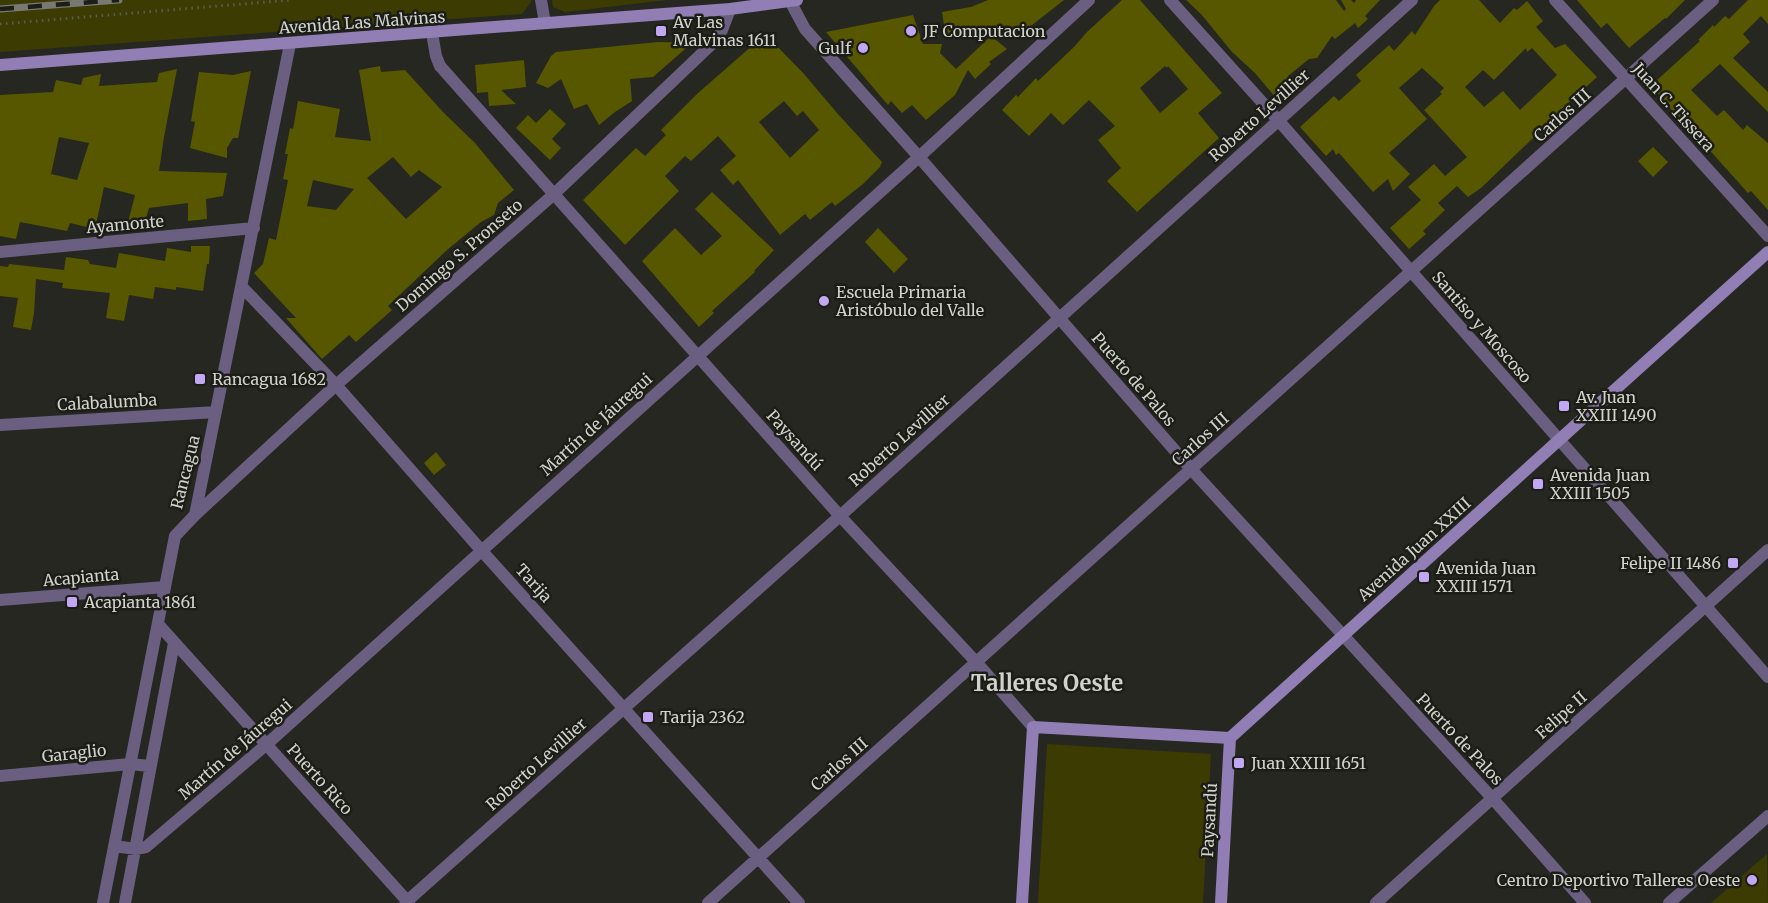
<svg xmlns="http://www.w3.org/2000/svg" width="1768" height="903" font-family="Merriweather,serif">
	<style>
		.green { fill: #3c3c02 }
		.building { fill: #575700; fill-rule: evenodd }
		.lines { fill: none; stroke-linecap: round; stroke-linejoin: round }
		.path { stroke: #5a5b55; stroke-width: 3; stroke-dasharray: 1.5 4.5; stroke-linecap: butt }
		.street { stroke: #6a5f81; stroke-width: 12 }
		.secondary { stroke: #917eb4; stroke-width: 12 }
		.rail-casing { stroke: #797973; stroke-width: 7 }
		.rail { stroke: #1d1d17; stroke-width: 4.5; stroke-dasharray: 14; stroke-linecap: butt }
		.poi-dot { fill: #c2a8f2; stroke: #1d1d17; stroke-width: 2 }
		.labels { text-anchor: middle; stroke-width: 5; stroke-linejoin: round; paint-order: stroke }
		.street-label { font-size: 16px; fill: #d2d2cd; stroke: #1d1d17 }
		.poi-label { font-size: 16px; fill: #d2d2cd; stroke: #1d1d17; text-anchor: start }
		.district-label { font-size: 22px; font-weight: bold; fill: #d2d2cd; stroke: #1d1d17 }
	</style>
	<rect width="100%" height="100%" fill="#262720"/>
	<path class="green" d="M 0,0 L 531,0 L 531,2 L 522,14 L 0,52 Z
		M 552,0 L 667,0 L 565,12 L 553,7 Z
		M 1047,744 L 1211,754 L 1203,903 L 1038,903 Z
		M 1767,854 L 1768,903 L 1711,903 Z"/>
	<path class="building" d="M 988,0 L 1064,0 L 1027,29 L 991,36 L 999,29 L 946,38 L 942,12 L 971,7 Z
		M 1122,0 L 1140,0 L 1222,93 L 1198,113 L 1219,138 L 1137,212 L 1107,181 L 1121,168 L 1098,140 L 1115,126 L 1089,100 L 1063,125 L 1051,113 L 1029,136 L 1002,110 L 1016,95 L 1018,97 L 1036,78 L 1038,81 L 1074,47 L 1087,32 ZM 1165,66 L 1167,68 L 1168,66 L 1188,89 L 1160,113 L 1140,88 Z
		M 1186,0 L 1336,0 L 1344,11 L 1346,9 L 1341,0 L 1351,0 L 1354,3 L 1356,0 L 1380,0 L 1365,16 L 1368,19 L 1358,28 L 1355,23 L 1335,39 L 1332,36 L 1317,58 L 1309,59 L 1288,76 L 1294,82 L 1276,98 L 1255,73 L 1232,52 L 1201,14 Z
		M 1440,0 L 1479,0 L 1500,23 L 1514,8 L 1517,10 L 1527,1 L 1543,21 L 1536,27 L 1555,48 L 1565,44 L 1597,77 L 1554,116 L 1555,117 L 1481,188 L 1468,197 L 1457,186 L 1438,203 L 1445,210 L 1423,231 L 1426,234 L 1409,249 L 1390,228 L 1421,200 L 1408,187 L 1434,164 L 1445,176 L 1467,157 L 1424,110 L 1442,94 L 1440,92 L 1444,88 L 1422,68 L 1399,88 L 1427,119 L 1389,153 L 1410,174 L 1393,191 L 1388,179 L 1373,192 L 1339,153 L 1336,155 L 1333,149 L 1326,156 L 1300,127 L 1334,96 L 1339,101 L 1361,81 L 1356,75 L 1389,45 L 1394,51 L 1412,31 L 1415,35 L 1434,6 ZM 1526,48 L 1527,52 L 1532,48 L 1557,75 L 1520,110 L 1503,91 L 1484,107 L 1465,87 L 1483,70 L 1494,80 Z
		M 1577,0 L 1685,0 L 1666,19 L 1665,18 L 1629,48 L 1607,23 L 1601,28 Z
		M 1748,0 L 1768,0 L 1768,24 L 1761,16 L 1743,34 L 1750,42 L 1733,58 L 1768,92 L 1768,112 L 1720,64 L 1691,90 L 1717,116 L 1724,110 L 1743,130 L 1747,125 L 1768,143 L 1768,210 L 1751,191 L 1748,193 L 1696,135 L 1695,136 L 1676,117 L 1677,116 L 1654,90 L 1656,81 L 1700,41 L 1698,40 L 1713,25 L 1714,27 L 1725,16 L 1729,19 Z
		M 913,15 L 923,44 L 942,44 L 940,53 L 956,69 L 991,36 L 1007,49 L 989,62 L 991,64 L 975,79 L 968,70 L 955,95 L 926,120 L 912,105 L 902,113 L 891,101 L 888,105 L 826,32 Z
		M 762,37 L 771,40 L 804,74 L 837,113 L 882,162 L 880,167 L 863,184 L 835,206 L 832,202 L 810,220 L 805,214 L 780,235 L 738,180 L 733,185 L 720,170 L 736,156 L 718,136 L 691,161 L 685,156 L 665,176 L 679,191 L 625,245 L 583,200 L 636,148 L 645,156 L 666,135 L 661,130 L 697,94 ZM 784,101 L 797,116 L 803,111 L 819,130 L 790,158 L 759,122 Z
		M 658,42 L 692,43 L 653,77 L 630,79 L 632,101 L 615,112 L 599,125 L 587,104 L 574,109 L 561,79 L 548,88 L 536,83 L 551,56 L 556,52 Z
		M 524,60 L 526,87 L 501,90 L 516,104 L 489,106 L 488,92 L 477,93 L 475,65 Z
		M 380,66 L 381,72 L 405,70 L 443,112 L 475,143 L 514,190 L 498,203 L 494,215 L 481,222 L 447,250 L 388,306 L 392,310 L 356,342 L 349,335 L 322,359 L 286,318 L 296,318 L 254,273 L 263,264 L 269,238 L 276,240 L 288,180 L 283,179 L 288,154 L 285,154 L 290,128 L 293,129 L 298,101 L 340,109 L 335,137 L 371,141 L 359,70 ZM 393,157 L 411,177 L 419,170 L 442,187 L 406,219 L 367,178 ZM 313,180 L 354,189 L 336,210 L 307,206 Z
		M 177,69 L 164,137 L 159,171 L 227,173 L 223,196 L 206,199 L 207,219 L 188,221 L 188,203 L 149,208 L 144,225 L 127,226 L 135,195 L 104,187 L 95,229 L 70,223 L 67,231 L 20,222 L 16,239 L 0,236 L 0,95 L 53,92 L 56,80 L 81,85 L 83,78 L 101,74 L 99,86 L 157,82 L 159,73 ZM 59,137 L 89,143 L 77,180 L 51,174 Z
		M 251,71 L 238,138 L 233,138 L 227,148 L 227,158 L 190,148 L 195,122 L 191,121 L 199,72 L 233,75 Z
		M 550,109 L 566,124 L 552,139 L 561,148 L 550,160 L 516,128 L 528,115 L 536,123 Z
		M 1653,147 L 1668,162 L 1653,177 L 1638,161 Z
		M 712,192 L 774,250 L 754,271 L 755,272 L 712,311 L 714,313 L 699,327 L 642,261 L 675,228 L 701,255 L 722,236 L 695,209 Z
		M 878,228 L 908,259 L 894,273 L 865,242 Z
		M 191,246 L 210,246 L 209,264 L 207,264 L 203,291 L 176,287 L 176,290 L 155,287 L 153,299 L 129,295 L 124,321 L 106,318 L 110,293 L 62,288 L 63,283 L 36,279 L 34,313 L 31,330 L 13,327 L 18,298 L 0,296 L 0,266 L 8,267 L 9,264 L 64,270 L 66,257 L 88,260 L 90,264 L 116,268 L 119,253 L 165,261 L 167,248 L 191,252 Z
		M 436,452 L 446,465 L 434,475 L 424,463 Z"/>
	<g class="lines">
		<path class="path" d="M 0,24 L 291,0"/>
		<path class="street" d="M 541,0 L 545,23
			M 1170,0 L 1278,120 L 1768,677
			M 1555,0 L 1768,236
			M 790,1 L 805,29 L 919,157 L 1191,469 L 1493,799 L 1585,903
			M 432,33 L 436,56 L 440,66 L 840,516 L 977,663 L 1033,727
			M 0,252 L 254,228
			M 242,287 L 336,385 L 481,550 L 799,903
			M 0,425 L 216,412
			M 195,515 L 290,44
			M 0,600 L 165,587
			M 158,624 L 409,903
			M 0,776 L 130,764 L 150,766
			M 114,846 L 136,849 L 146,847 L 267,744 L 919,157 L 1089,0
			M 103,903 L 175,536 L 195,515 L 336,385 L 553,195 L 715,41 L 722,30 L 730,9
			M 125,903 L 174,643
			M 405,903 L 840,516 L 1412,0
			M 708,903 L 1713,0
			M 1376,903 L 1768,550
			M 1669,903 L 1768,816"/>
		<path class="secondary" d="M 0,65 L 664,14 L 730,9 L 797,0
			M 1022,903 L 1033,727 L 1230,738 L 1559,440 L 1768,252
			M 1221,903 L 1230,738"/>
		<defs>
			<path id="rail" d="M 0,9 L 119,0"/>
		</defs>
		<use href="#rail" class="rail-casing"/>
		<use href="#rail" class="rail"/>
	</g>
	<g class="poi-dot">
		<rect x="655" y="25" width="12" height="12" rx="3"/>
		<circle cx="911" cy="31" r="6"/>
		<circle cx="863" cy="48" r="6"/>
		<circle cx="824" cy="301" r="6"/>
		<rect x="194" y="373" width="12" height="12" rx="3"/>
		<rect x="1558" y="400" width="12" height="12" rx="3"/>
		<rect x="1532" y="478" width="12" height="12" rx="3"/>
		<rect x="1727" y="557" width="12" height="12" rx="3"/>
		<rect x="1418" y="571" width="12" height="12" rx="3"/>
		<rect x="66" y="596" width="12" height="12" rx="3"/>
		<rect x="642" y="711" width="12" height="12" rx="3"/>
		<rect x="1233" y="757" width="12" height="12" rx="3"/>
		<circle cx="1752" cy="880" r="6"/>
	</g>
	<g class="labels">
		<g class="street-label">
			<text transform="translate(362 22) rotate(-4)" y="6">Avenida Las Malvinas</text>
			<text transform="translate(1674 107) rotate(48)" y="6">Juan C. Tissera</text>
			<text transform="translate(1259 115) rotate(-42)" y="6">Roberto Levillier</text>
			<text transform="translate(1562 115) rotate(-42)" y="6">Carlos III</text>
			<text transform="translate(125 224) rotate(-5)" y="6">Ayamonte</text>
			<text transform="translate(459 255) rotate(-41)" y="6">Domingo S. Pronseto</text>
			<text transform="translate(1482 327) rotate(49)" y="6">Santiso y Moscoso</text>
			<text transform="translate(1134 379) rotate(49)" y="6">Puerto de Palos</text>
			<text transform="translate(107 402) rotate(-3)" y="6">Calabalumba</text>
			<text transform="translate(596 424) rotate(-42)" y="6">Martín de Jáuregui</text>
			<text transform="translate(1200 439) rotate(-42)" y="6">Carlos III</text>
			<text transform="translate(795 440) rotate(48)" y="6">Paysandú</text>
			<text transform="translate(899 440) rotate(-42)" y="6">Roberto Levillier</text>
			<text transform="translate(185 472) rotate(-76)" y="6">Rancagua</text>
			<text transform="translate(1414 549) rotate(-42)" y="6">Avenida Juan XXIII</text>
			<text transform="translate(81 577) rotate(-5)" y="6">Acapianta</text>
			<text transform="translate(534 583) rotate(48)" y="6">Tarija</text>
			<text transform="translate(1561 715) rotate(-42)" y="6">Felipe II</text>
			<text transform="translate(1460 739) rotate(47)" y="6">Puerto de Palos</text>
			<text transform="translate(235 749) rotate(-41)" y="6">Martín de Jáuregui</text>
			<text transform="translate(74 753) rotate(-6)" y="6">Garaglio</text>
			<text transform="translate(536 764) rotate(-42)" y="6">Roberto Levillier</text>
			<text transform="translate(839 764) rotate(-42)" y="6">Carlos III</text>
			<text transform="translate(320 779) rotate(48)" y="6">Puerto Rico</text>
			<text transform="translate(1209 820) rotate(-87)" y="6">Paysandú</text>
		</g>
		<g class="poi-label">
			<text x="673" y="28">Av Las<tspan x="673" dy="18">Malvinas 1611</tspan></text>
			<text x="923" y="37">JF Computacion</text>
			<text x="851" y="54" text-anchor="end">Gulf</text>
			<text x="836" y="298">Escuela Primaria<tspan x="836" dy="18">Aristóbulo del Valle</tspan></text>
			<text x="212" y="385">Rancagua 1682</text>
			<text x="1576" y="403">Av. Juan<tspan x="1576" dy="18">XXIII 1490</tspan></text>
			<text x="1550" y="481">Avenida Juan<tspan x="1550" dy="18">XXIII 1505</tspan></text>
			<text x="1721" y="569" text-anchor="end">Felipe II 1486</text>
			<text x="1436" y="574">Avenida Juan<tspan x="1436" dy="18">XXIII 1571</tspan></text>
			<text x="84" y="608">Acapianta 1861</text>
			<text x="660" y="723">Tarija 2362</text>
			<text x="1251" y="769">Juan XXIII 1651</text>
			<text x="1740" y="886" text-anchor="end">Centro Deportivo Talleres Oeste</text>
		</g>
		<g class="district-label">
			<text x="1047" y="691">Talleres Oeste</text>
		</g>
	</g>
</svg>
